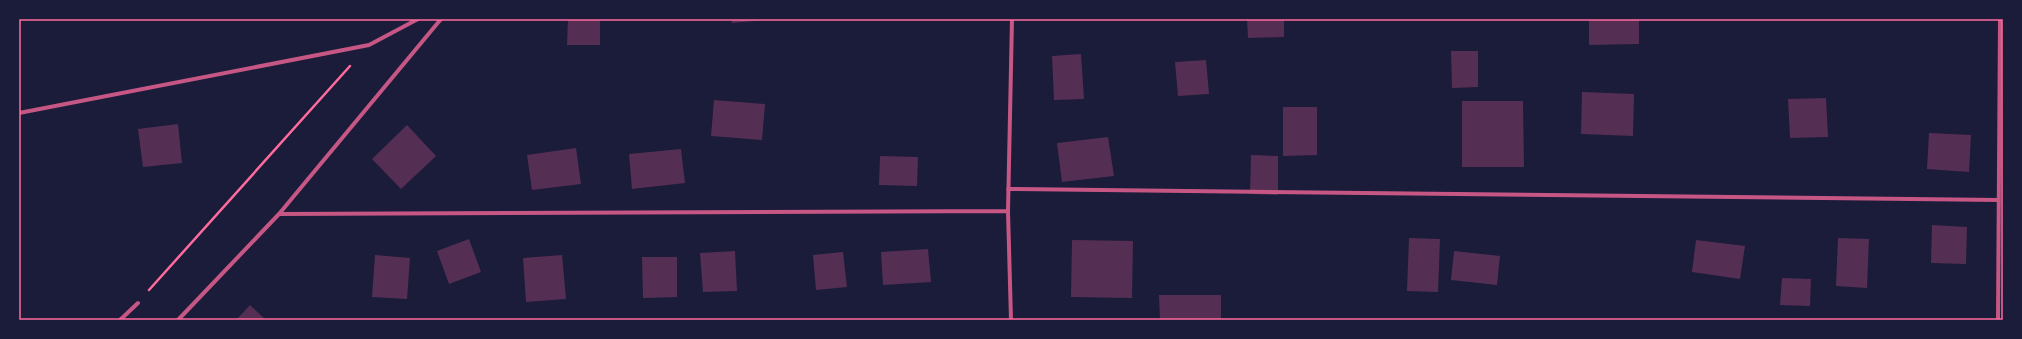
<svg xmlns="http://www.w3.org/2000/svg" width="2022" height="339" font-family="'Source Sans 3',sans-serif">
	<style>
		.building { fill: #542f53 }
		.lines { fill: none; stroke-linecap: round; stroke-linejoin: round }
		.path { stroke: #ff6b9d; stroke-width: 2.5 }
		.minor { stroke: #c65784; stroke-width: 4 }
		.neatline { fill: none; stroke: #ff6b9d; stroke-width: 1.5 }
	</style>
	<rect width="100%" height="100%" fill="#1b1b3a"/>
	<path class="building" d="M 568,19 L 600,19 L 600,45 L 567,45 Z
		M 731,19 L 768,19 L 768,20 L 732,23 Z
		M 1247,19 L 1284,19 L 1284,37 L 1248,38 Z
		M 1589,19 L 1639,19 L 1639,44 L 1589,45 Z
		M 1451,51 L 1478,51 L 1478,87 L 1452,88 Z
		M 1081,54 L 1084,99 L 1054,100 L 1052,56 Z
		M 1206,60 L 1209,94 L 1178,96 L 1175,62 Z
		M 1582,92 L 1634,94 L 1633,136 L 1581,134 Z
		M 1826,98 L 1828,137 L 1790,138 L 1788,99 Z
		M 714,100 L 765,104 L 762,140 L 711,136 Z
		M 1462,101 L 1523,101 L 1524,167 L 1462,167 Z
		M 1283,107 L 1317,107 L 1317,155 L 1283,156 Z
		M 178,124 L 182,163 L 143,167 L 138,129 Z
		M 407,125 L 436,156 L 401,189 L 372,159 Z
		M 1929,133 L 1971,135 L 1969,172 L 1927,169 Z
		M 1108,137 L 1114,176 L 1062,182 L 1057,143 Z
		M 576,148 L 581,184 L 532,190 L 527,155 Z
		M 681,149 L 685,183 L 632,189 L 629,154 Z
		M 1251,155 L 1278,156 L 1278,195 L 1250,194 Z
		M 880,156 L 918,157 L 917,186 L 879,185 Z
		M 1932,225 L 1967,227 L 1966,264 L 1931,263 Z
		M 1409,238 L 1440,239 L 1438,292 L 1407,291 Z
		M 1838,238 L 1869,239 L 1867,288 L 1836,286 Z
		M 469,239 L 481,272 L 449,284 L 437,251 Z
		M 1072,240 L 1133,241 L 1132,298 L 1071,297 Z
		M 1696,240 L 1745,246 L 1740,279 L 1692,272 Z
		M 928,249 L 931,282 L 883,285 L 881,252 Z
		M 735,251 L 737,291 L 703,292 L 700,253 Z
		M 1454,251 L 1500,256 L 1497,285 L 1451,280 Z
		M 843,252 L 847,287 L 816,290 L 813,255 Z
		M 375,255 L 410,258 L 407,299 L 372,297 Z
		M 562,255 L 566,299 L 526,302 L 523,258 Z
		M 642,257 L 677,257 L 677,297 L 643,298 Z
		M 1782,278 L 1811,279 L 1810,306 L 1780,305 Z
		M 1159,295 L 1221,295 L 1221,320 L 1160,320 Z
		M 250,305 L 266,320 L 236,320 Z"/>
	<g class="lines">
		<path class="path" d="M 149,290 L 350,66"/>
		<path class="minor" d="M 19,113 L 369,45 L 418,19
			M 1008,189 L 1999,200
			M 279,214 L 1008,211
			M 120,320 L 138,303
			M 178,320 L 279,214 L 441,19
			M 1011,320 L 1008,211 L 1012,19
			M 1998,320 L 2000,19"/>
	</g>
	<rect width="2022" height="339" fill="none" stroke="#1b1b3a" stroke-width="40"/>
	<rect x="20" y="20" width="1982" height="299" class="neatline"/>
</svg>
